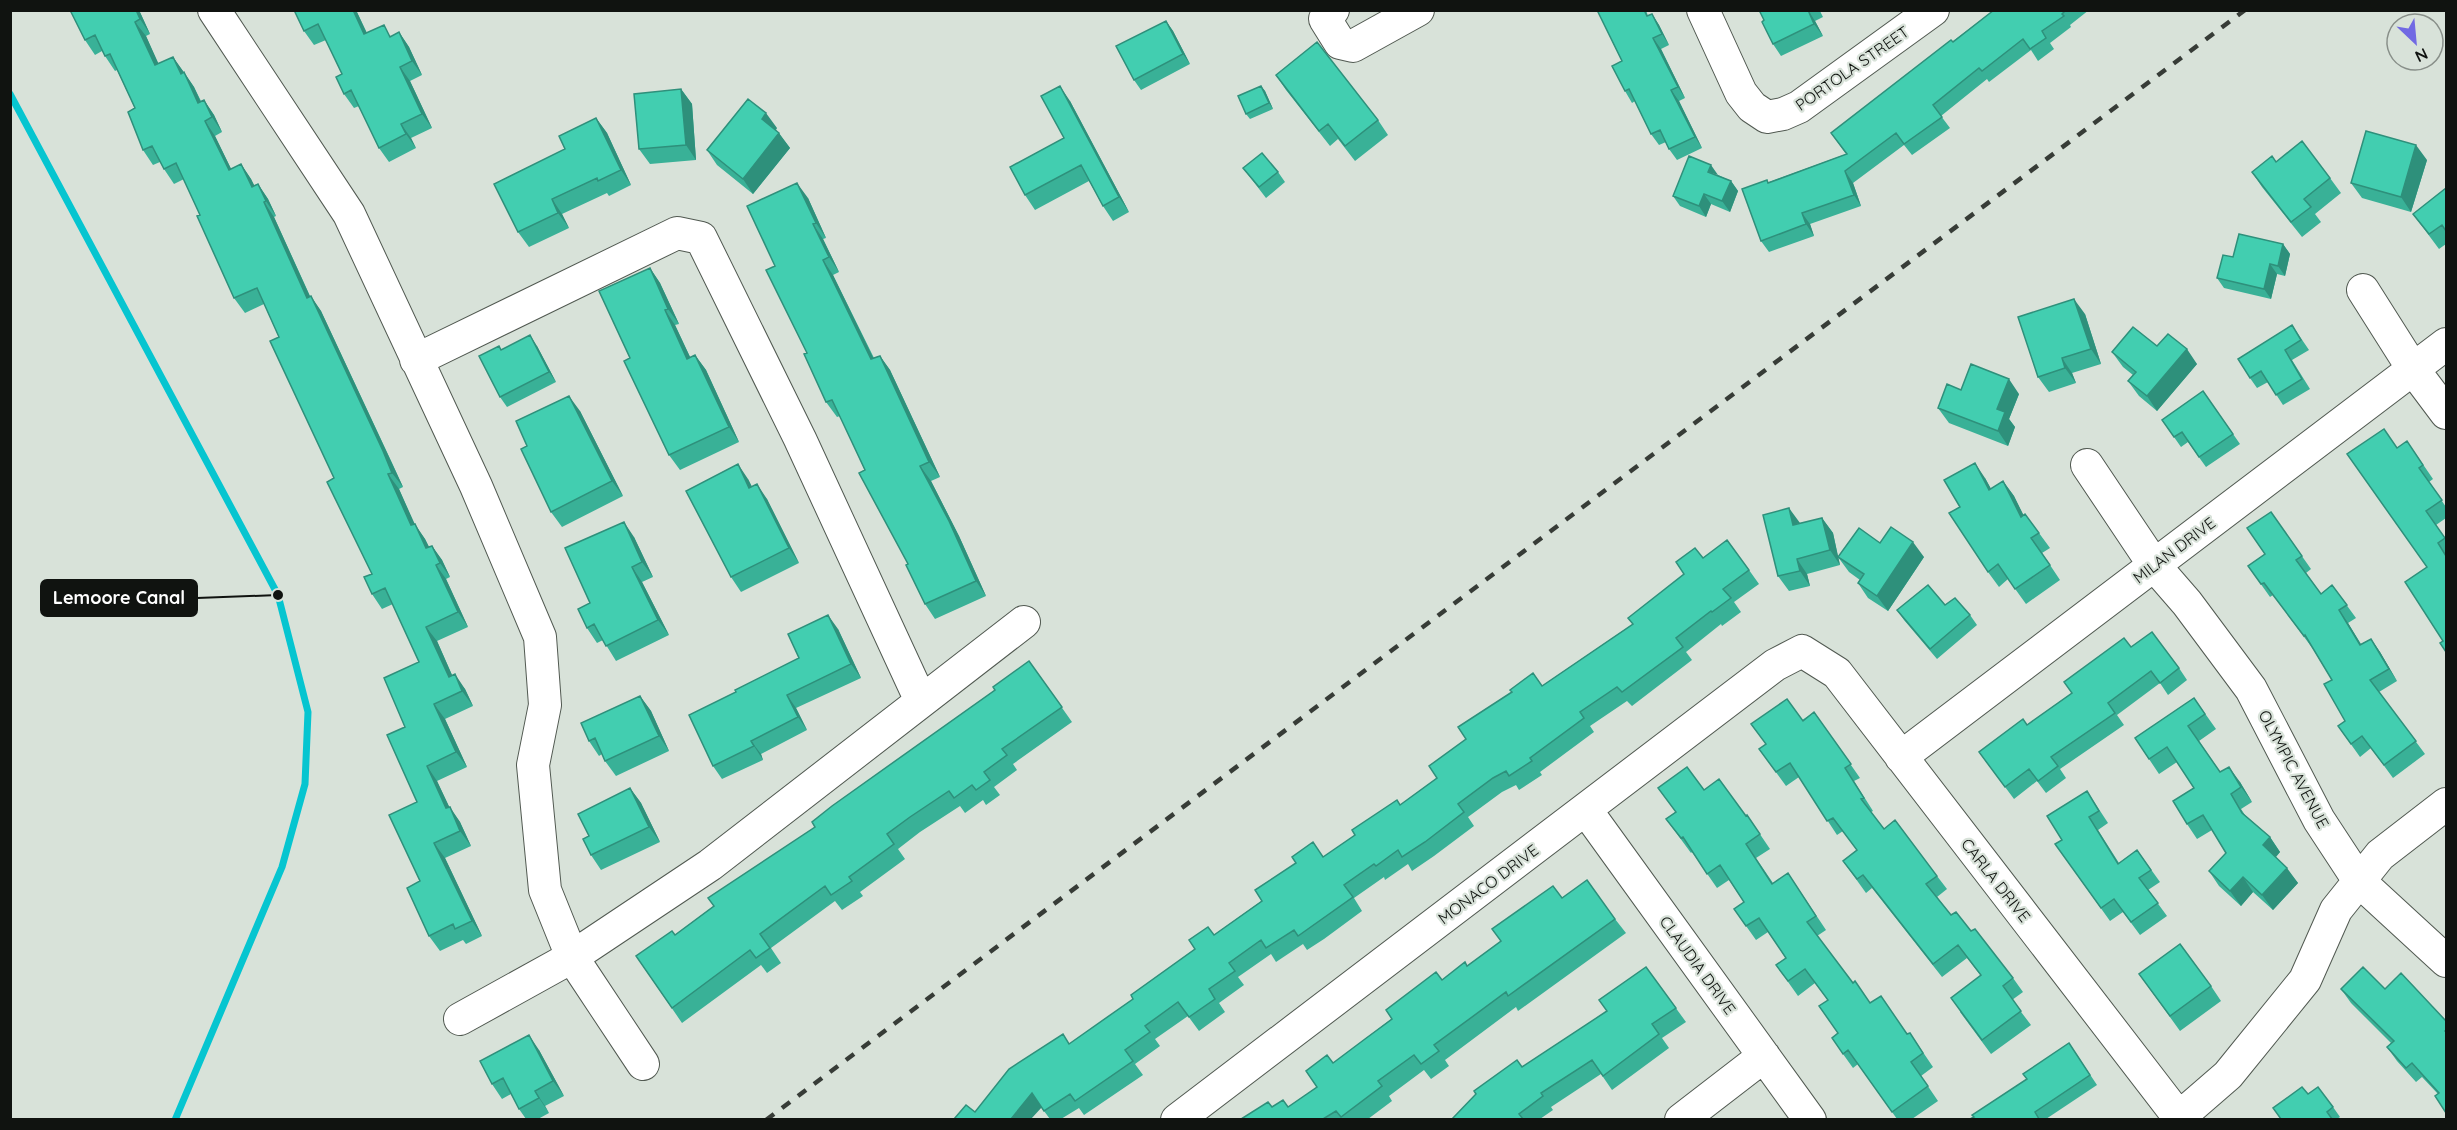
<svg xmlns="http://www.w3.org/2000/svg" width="2457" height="1130" font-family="Quicksand,sans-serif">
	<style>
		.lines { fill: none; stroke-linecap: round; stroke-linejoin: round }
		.stream { stroke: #06c5d0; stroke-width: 7 }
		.minor-casing { stroke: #515951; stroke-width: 34 }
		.minor { stroke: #fff; stroke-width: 32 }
		.rail { stroke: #373c37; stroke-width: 4.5; stroke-dasharray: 10 10; stroke-linecap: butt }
		.wall { fill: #39b197 }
		.shaded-wall { fill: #2e907b }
		.building { fill: #42ceb0; stroke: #2e907b; stroke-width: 1.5 }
		.labels { text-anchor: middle; stroke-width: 4.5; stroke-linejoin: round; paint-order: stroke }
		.street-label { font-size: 16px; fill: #101310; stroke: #d8e2d9 }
		.leader { fill: none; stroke: #101310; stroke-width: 2 }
		.callout-dot { fill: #101310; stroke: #d8e2d9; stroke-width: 2 }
		.callout { fill: #101310; stroke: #101310; stroke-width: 2 }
		.callout-label { font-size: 18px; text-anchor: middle; font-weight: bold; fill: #fff }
	</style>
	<rect width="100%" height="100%" fill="#d8e2d9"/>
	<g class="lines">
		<path class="stream" d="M 10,94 L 278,595 L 308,712 L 305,784 L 282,867 L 175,1120"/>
		<defs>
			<path id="minor" d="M 214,10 L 349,214 L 476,486 L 540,637 L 545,705 L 533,765 L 545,890 L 572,957 L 643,1064
				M 1333,10 L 1325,19 L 1340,43 L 1353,46 L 1418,10
				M 1703,10 L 1741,93 L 1752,107 L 1767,117 L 1783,114 L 1799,107 L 1933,10
				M 2363,290 L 2413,369 L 2446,413
				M 416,360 L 677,233 L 701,238 L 800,439 L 921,701
				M 2087,465 L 2154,565 L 2187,603 L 2251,689 L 2319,820 L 2359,881 L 2446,961
				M 1901,757 L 2446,344
				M 1586,810 L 1810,1120
				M 460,1019 L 572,957 L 710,865 L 1024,622
				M 1177,1120 L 1775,665 L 1802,651 L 1837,673 L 2181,1120
				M 1681,1120 L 1764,1056
				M 2176,1120 L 2228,1075 L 2305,980 L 2336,910 L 2380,855 L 2446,804"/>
		</defs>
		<use href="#minor" class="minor-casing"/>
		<use href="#minor" class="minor"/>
		<path class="rail" d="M 766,1120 L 2245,10"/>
	</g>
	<path class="wall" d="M 139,10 L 150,34 L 146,36 L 158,64 L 173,57 L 194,87 L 201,101 L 204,100 L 214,115 L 222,132 L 215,136 L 231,169 L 241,164 L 251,179 L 254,185 L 258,184 L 268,199 L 276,216 L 274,217 L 310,296 L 321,311 L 393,465 L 403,487 L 399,489 L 414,524 L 425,539 L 429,547 L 432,546 L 442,560 L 450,577 L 446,579 L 468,627 L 437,641 L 452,675 L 465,689 L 473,706 L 445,719 L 467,767 L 437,781 L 449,807 L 460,822 L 471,846 L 445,858 L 482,936 L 466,944 L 463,940 L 440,951 L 429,936 L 420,881 L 417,802 L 405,727 L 419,662 L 393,604 L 382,609 L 372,594 L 372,574 L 279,337 L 264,304 L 245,313 L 234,298 L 200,215 L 184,179 L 174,184 L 164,169 L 160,162 L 153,165 L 143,150 L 135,108 L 117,70 L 115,71 L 105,56 L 102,51 L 95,55 L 85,40 Z
		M 294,10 L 356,10 L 367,33 L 392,36 L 399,32 L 409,47 L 422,75 L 410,81 L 432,128 L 411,138 L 416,148 L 389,162 L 379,148 L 359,106 L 354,108 L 344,94 L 342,74 L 326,40 L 314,45 L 304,31 Z
		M 1597,10 L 1646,10 L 1648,16 L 1652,14 L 1659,25 L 1669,45 L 1661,49 L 1685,98 L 1679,101 L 1702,148 L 1677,160 L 1669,149 L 1666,142 L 1659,145 L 1651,134 L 1635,101 L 1632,103 L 1625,91 L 1622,61 Z
		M 1759,10 L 1821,10 L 1820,11 L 1823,17 L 1815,21 L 1823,36 L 1781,56 L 1773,44 L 1764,20 Z
		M 1994,10 L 2089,10 L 2070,25 L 2071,27 L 2050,43 L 2054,49 L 2038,61 L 2031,50 L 1989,82 L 1987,79 L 1941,116 L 1950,128 L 1912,155 L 1904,145 L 1853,183 L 1861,206 L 1810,224 L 1814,236 L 1769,252 L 1761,241 L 1769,182 L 1846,154 L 1831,133 Z
		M 1166,21 L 1173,31 L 1190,64 L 1141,90 L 1134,80 Z
		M 1276,75 L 1378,120 L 1388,135 L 1355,161 L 1338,139 L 1330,146 L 1286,90 Z
		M 1261,86 L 1265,91 L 1273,109 L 1250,119 L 1246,114 Z
		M 681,89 L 692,104 L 696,160 L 650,164 L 639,149 Z
		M 1070,101 L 1129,212 L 1113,221 L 1103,206 L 1089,181 L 1035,210 L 1025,195 L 1064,138 Z
		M 596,118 L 607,133 L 631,185 L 609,196 L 607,193 L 562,214 L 569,228 L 529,247 L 518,232 L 565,149 Z
		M 777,128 L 776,130 L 790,148 L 753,194 L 717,165 L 707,150 Z
		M 2427,160 L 2411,212 L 2362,198 L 2351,183 Z
		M 2276,162 L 2330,178 L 2341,193 L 2315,214 L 2321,222 L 2302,237 L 2262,187 L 2252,172 Z
		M 1243,168 L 1278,172 L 1285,182 L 1266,198 Z
		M 1718,175 L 1731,181 L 1738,191 L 1730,212 L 1711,204 L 1706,217 L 1680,206 L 1673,196 Z
		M 2446,188 L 2446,244 L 2439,249 L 2413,214 Z
		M 808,198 L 826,238 L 823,239 L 839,272 L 833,275 L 874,358 L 880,356 L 890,370 L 940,477 L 931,481 L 959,536 L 986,596 L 935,619 L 925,604 L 908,564 L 840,416 L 837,417 L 826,402 L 775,266 Z
		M 2283,244 L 2290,254 L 2285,276 L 2277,274 L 2271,299 L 2224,288 L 2217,278 L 2233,257 Z
		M 650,268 L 660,283 L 679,324 L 675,325 L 690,357 L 695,355 L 706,370 L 739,442 L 680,470 L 669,455 L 630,358 Z
		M 2085,314 L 2101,364 L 2072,373 L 2076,383 L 2049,392 L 2038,377 Z
		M 2292,325 L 2309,350 L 2292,360 L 2310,389 L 2283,405 L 2268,382 L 2257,388 L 2250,378 Z
		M 537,346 L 556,382 L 507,407 L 500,397 L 502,350 Z
		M 2157,346 L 2197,364 L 2157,411 L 2139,396 L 2128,381 L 2133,375 L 2123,367 L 2112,352 Z
		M 1961,390 L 2019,394 L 2009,419 L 2015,427 L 2008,446 L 1949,423 L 1938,408 Z
		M 2203,391 L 2240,444 L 2206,467 L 2188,442 L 2181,447 L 2162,420 Z
		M 580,411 L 623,496 L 562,527 L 551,512 L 527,446 Z
		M 2407,441 L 2433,479 L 2429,482 L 2446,507 L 2446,518 L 2436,525 L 2446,540 L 2446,652 L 2427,568 L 2398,448 Z
		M 1985,478 L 1991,489 L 2003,481 L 2014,496 L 2023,515 L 2025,514 L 2050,548 L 2042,553 L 2060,580 L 2026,604 L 2008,579 L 1999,587 L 1988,572 L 1960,507 Z
		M 748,479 L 752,487 L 767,499 L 799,563 L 741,592 L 731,577 Z
		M 2271,512 L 2311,569 L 2306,573 L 2321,594 L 2332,585 L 2356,618 L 2348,623 L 2361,644 L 2371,639 L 2380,652 L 2397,681 L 2379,692 L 2425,754 L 2393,778 L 2371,748 L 2360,757 L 2338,726 L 2345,721 L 2332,680 L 2313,649 L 2273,595 L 2270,597 L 2248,566 L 2265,554 Z
		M 1822,518 L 1833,533 L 1838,557 L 1880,543 L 1924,557 L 1888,611 L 1868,598 L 1858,583 L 1860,580 L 1849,572 L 1838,557 L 1840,565 L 1807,574 L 1810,586 L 1789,591 L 1778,576 L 1800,524 Z
		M 634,537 L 653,577 L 642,582 L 669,635 L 616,661 L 603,640 L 597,643 L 587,628 L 590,603 Z
		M 1703,558 L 1749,570 L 1759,584 L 1734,602 L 1741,612 L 1722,626 L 1721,624 L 1686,652 L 1692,660 L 1632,706 L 1627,701 L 1590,726 L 1594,732 L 1540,772 L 1542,775 L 1519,790 L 1516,785 L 1502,792 L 1468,817 L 1474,826 L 1434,856 L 1412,871 L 1408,864 L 1385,880 L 1384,877 L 1354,898 L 1362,911 L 1324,939 L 1307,950 L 1303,944 L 1276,962 L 1271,954 L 1238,977 L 1244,985 L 1219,1003 L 1225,1012 L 1199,1031 L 1188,1016 L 1155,1039 L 1160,1046 L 1135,1064 L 1143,1075 L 1084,1115 L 1079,1108 L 1061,1119 L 1050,1119 L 1041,1107 L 975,1112 L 1133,999 L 1214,935 L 1323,857 L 1400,805 L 1437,778 L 1542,686 L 1633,624 L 1684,574 Z
		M 1945,605 L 1970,615 L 1977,625 L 1937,659 L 1904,620 L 1897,610 Z
		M 838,629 L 861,678 L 796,708 L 807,730 L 761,754 L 763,760 L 722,779 L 713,766 L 736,692 L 799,658 Z
		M 2131,647 L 2179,668 L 2187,680 L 2168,695 L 2160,683 L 2117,715 L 2124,725 L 2060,769 L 2066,778 L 2046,793 L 2037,781 L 2014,799 L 1979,752 L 2027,725 L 2072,693 Z
		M 1029,661 L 1072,722 L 1013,764 L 1017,770 L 994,787 L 1000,795 L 986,805 L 983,800 L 965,813 L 960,806 L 920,832 L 898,849 L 905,859 L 860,892 L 863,896 L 842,910 L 835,901 L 771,948 L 781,963 L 767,973 L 761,965 L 682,1023 L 636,956 L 675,935 L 714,906 L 815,827 L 995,690 Z
		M 640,696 L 651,711 L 669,751 L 616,776 L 605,761 L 602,754 L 599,756 L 589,741 Z
		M 2194,698 L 2216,729 L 2199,741 L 2220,772 L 2240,782 L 2252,802 L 2241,809 L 2245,815 L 2270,837 L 2280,852 L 2276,857 L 2298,883 L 2273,910 L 2253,892 L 2241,906 L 2219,886 L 2209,871 L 2226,853 L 2212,830 L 2197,839 L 2187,824 L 2194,788 L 2177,762 L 2159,774 L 2135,738 Z
		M 1814,712 L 1860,778 L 1854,781 L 1873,811 L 1871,812 L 1884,829 L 1937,876 L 1947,889 L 1937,897 L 1951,915 L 1971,931 L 2013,978 L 2023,992 L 2012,1000 L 2031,1025 L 1991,1054 L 1960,1012 L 1981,976 L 1967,958 L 1942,977 L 1872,888 L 1866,893 L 1843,861 L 1857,850 L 1843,831 L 1837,835 L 1799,777 L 1786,786 L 1759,749 Z
		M 630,788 L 641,803 L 660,842 L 601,870 L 591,855 L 589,836 Z
		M 1704,790 L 1746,816 L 1747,815 L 1770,849 L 1756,858 L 1773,883 L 1788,873 L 1826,930 L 1817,936 L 1853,983 L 1870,1003 L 1908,1034 L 1910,1033 L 1933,1067 L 1921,1076 L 1938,1101 L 1912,1119 L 1897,1119 L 1858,1064 L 1853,1068 L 1843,1054 L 1838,1033 L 1828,1000 L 1815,983 L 1798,996 L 1776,965 L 1786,958 L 1768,932 L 1756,940 L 1734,909 L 1744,902 L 1729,880 L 1717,888 L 1692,852 L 1691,853 L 1666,819 Z
		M 2087,791 L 2108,823 L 2098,830 L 2119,863 L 2137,850 L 2160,882 L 2148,890 L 2167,916 L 2140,935 L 2123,912 L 2110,921 L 2055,844 L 2062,840 Z
		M 1562,898 L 1615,919 L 1626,933 L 1518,1011 L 1516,1007 L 1445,1060 L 1449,1066 L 1431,1079 L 1424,1070 L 1389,1096 L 1392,1101 L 1368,1119 L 1241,1119 L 1272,1107 L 1288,1107 L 1317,1087 L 1306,1071 L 1333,1063 L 1365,1039 L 1442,980 L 1467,966 Z
		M 1646,967 L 1686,1022 L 1662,1038 L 1669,1048 L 1612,1090 L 1601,1074 L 1551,1107 L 1553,1110 L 1540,1119 L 1452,1119 L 1522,1067 L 1607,1011 Z
		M 2139,974 L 2211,986 L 2221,1001 L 2180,1031 Z
		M 2341,989 L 2385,989 L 2446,1021 L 2446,1113 L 2438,1094 L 2422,1077 L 2416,1082 L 2397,1061 L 2387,1047 L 2391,1043 L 2351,1003 Z
		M 2069,1043 L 2097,1085 L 2046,1119 L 1970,1119 L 2027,1079 Z
		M 539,1050 L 564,1096 L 545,1106 L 549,1113 L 538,1119 L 526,1119 L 519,1109 L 511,1094 L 502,1099 L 492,1084 Z
		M 2308,1094 L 2333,1107 L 2340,1117 L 2337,1119 L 2281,1119 Z"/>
	<path class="shaded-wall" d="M 136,10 L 139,10 L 150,34 L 140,19 Z
		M 353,10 L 356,10 L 374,49 L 364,34 Z
		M 1808,10 L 1815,21 L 1823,36 L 1814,24 Z
		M 1652,14 L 1659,25 L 1669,45 L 1662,34 Z
		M 1166,21 L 1173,31 L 1190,64 L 1183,54 Z
		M 135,22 L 146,36 L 166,80 L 155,65 Z
		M 399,32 L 409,47 L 422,75 L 412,61 Z
		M 1653,38 L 1661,49 L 1685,98 L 1678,87 Z
		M 173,57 L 183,71 L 191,89 L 181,74 Z
		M 400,67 L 410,81 L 432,128 L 422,114 Z
		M 184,72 L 194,87 L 208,118 L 198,103 Z
		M 1060,86 L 1070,101 L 1129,212 L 1119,197 Z
		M 1261,86 L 1265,91 L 1273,109 L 1269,103 Z
		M 681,89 L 692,104 L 696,160 L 686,145 Z
		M 1671,90 L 1679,101 L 1702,148 L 1695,137 Z
		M 204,100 L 214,115 L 222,132 L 212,117 Z
		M 766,113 L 777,128 L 772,134 L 762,119 Z
		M 596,118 L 607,133 L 631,185 L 621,170 Z
		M 205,121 L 215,136 L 239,185 L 229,170 Z
		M 401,124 L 411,138 L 416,148 L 406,134 Z
		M 779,133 L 790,148 L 753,194 L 743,179 Z
		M 2416,145 L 2427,160 L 2411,212 L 2401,197 Z
		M 241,164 L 251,179 L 262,201 L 252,187 Z
		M 1711,165 L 1718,175 L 1708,172 Z
		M 1845,171 L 1853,183 L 1861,206 L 1854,195 Z
		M 1731,181 L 1738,191 L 1730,212 L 1722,201 Z
		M 797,183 L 808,198 L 826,238 L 816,223 Z
		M 258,184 L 268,199 L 276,216 L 266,201 Z
		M 1704,194 L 1711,204 L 1706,217 L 1699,206 Z
		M 552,199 L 562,214 L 569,228 L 558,213 Z
		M 264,202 L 274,217 L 317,312 L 307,298 Z
		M 1802,213 L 1810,224 L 1814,236 L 1806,224 Z
		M 813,224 L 823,239 L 839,272 L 829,257 Z
		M 2283,244 L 2290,254 L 2285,276 L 2278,266 Z
		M 823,260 L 833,275 L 881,374 L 871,359 Z
		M 2270,264 L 2277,274 L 2271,299 L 2264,289 Z
		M 650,268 L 660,283 L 679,324 L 668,309 Z
		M 311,296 L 321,311 L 403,487 L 392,473 Z
		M 2074,299 L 2085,314 L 2101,364 L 2091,349 Z
		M 665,310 L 675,325 L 698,374 L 687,359 Z
		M 530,335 L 537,346 L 556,382 L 549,372 Z
		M 2187,349 L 2197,364 L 2157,411 L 2147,396 Z
		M 695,355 L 706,370 L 739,442 L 729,427 Z
		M 880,356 L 890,370 L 940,477 L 929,462 Z
		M 2062,358 L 2072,373 L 2076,383 L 2065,368 Z
		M 2009,379 L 2019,394 L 2009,419 L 2015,427 L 2008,446 L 1998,431 L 1997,409 Z
		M 569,396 L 580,411 L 623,496 L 612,481 Z
		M 1975,463 L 1985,478 L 2000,505 L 1989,490 Z
		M 738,464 L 748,479 L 760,503 L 749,488 Z
		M 920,466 L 931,481 L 959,536 L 986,596 L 976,581 Z
		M 388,474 L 399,489 L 422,540 L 411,525 Z
		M 2003,481 L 2014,496 L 2032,532 L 2021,517 Z
		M 757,484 L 767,499 L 799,563 L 789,548 Z
		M 1789,508 L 1800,523 L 1793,525 Z
		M 1822,518 L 1833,533 L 1840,565 L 1830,550 Z
		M 624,522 L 634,537 L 653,577 L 642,562 Z
		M 415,524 L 425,539 L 437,563 L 426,548 Z
		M 1913,542 L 1924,557 L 1888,611 L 1877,596 Z
		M 432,546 L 442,560 L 450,577 L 440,563 Z
		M 1797,559 L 1807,574 L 1810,586 L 1800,571 Z
		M 436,565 L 446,579 L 468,627 L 458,612 Z
		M 632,567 L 642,582 L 669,635 L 658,620 Z
		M 2339,610 L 2348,623 L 2369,658 L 2360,645 Z
		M 828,615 L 838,629 L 861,678 L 851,664 Z
		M 426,627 L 437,641 L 459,691 L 449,677 Z
		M 2371,639 L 2380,652 L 2397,681 L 2389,669 Z
		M 455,674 L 465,689 L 473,706 L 462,691 Z
		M 787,695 L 796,708 L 807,730 L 798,717 Z
		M 640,696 L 651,711 L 669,751 L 659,736 Z
		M 434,704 L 445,719 L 467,767 L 456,752 Z
		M 751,741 L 761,754 L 763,760 L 754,746 Z
		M 427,766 L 437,781 L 457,823 L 446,808 Z
		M 2229,767 L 2240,782 L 2252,802 L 2241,787 Z
		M 630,788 L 641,803 L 660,842 L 649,827 Z
		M 450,807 L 460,822 L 471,846 L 460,831 Z
		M 2270,837 L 2280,852 L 2273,860 L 2263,845 Z
		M 434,843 L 445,858 L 482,936 L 472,921 Z
		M 2287,868 L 2298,883 L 2273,910 L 2262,895 Z
		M 2243,877 L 2253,892 L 2241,906 L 2230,891 Z
		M 529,1035 L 539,1050 L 564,1096 L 553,1081 Z
		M 535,1091 L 545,1106 L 549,1113 L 539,1098 Z
		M 1032,1093 L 1042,1107 L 1031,1119 L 1011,1119 Z"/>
	<path class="building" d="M 70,10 L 136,10 L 140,19 L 135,22 L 155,65 L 173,57 L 181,74 L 184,72 L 198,103 L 204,100 L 212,117 L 205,121 L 229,170 L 241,164 L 252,187 L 258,184 L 266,201 L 264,202 L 307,298 L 311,296 L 383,451 L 392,473 L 388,474 L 411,525 L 415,524 L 426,548 L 432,546 L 440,563 L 436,565 L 458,612 L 426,627 L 449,677 L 455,674 L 462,691 L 434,704 L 456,752 L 427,766 L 446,808 L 450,807 L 460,831 L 434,843 L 472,921 L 455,929 L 453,924 L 429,936 L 407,888 L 420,881 L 389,815 L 417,802 L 387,735 L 405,727 L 384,678 L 419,662 L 385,588 L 372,594 L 364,577 L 372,574 L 327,482 L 334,478 L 270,341 L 279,337 L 257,288 L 234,298 L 197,216 L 200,215 L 176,163 L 164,169 L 152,146 L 143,150 L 128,112 L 135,108 L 110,54 L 105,56 L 95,35 L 85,40 Z
		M 294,10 L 353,10 L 364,34 L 384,25 L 390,37 L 399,32 L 412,61 L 400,67 L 422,114 L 401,124 L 406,134 L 379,148 L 351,90 L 344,94 L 336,77 L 342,74 L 318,24 L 304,31 Z
		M 1597,10 L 1644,10 L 1647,16 L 1652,14 L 1662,34 L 1653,38 L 1678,87 L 1671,90 L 1695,137 L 1669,149 L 1660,130 L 1651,134 L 1629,89 L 1625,91 L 1612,66 L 1622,61 Z
		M 1759,10 L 1808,10 L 1814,24 L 1773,44 L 1762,22 L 1764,20 Z
		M 1994,10 L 2066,10 L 2062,14 L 2064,16 L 2042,31 L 2046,38 L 2030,49 L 2023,39 L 1982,71 L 1979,68 L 1933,105 L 1942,117 L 1904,144 L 1896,133 L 1845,171 L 1854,195 L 1802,213 L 1806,224 L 1761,241 L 1742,189 L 1767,180 L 1768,183 L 1847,154 L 1831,133 L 1951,40 L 1953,42 Z
		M 1166,21 L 1183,54 L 1134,80 L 1116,46 Z
		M 1317,42 L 1378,120 L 1345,146 L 1328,124 L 1319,131 L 1276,75 Z
		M 1060,86 L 1119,197 L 1103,206 L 1081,165 L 1025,195 L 1010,167 L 1064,138 L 1041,96 Z
		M 1261,86 L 1269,103 L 1246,114 L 1238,96 Z
		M 681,89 L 686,145 L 639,149 L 634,94 Z
		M 748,99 L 766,113 L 762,119 L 779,133 L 743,179 L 707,150 Z
		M 596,118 L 621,170 L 598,181 L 597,178 L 552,199 L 558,213 L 518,232 L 494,184 L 565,149 L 559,136 Z
		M 2366,131 L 2416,145 L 2401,197 L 2351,183 Z
		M 2302,141 L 2330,178 L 2304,199 L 2311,207 L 2291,222 L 2252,172 L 2272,156 L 2276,162 Z
		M 1262,153 L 1278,172 L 1259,187 L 1243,168 Z
		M 1689,156 L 1711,165 L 1708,172 L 1731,181 L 1722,201 L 1704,194 L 1699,206 L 1673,196 Z
		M 797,183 L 816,223 L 813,224 L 829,257 L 823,260 L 871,359 L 880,356 L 929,462 L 920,466 L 949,521 L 976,581 L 925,604 L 906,565 L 908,564 L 859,473 L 865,470 L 842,421 L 832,400 L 826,402 L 804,354 L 807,353 L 766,270 L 775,266 L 747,206 Z
		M 2446,188 L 2446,231 L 2442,225 L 2429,234 L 2413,214 Z
		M 2239,234 L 2283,244 L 2278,266 L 2270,264 L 2264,289 L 2217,278 L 2223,255 L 2233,257 Z
		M 650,268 L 668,309 L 665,310 L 687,359 L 695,355 L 729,427 L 669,455 L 624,361 L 630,358 L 599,291 Z
		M 2074,299 L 2091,349 L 2062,358 L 2065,368 L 2038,377 L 2018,317 Z
		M 2292,325 L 2301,340 L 2285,350 L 2302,379 L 2276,395 L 2261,371 L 2250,378 L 2238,359 Z
		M 2133,327 L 2157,346 L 2168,334 L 2187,349 L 2147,396 L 2128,381 L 2136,372 L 2112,352 Z
		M 530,335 L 549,372 L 500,397 L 479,356 L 499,346 L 501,350 Z
		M 1971,364 L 2009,379 L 1997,409 L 2005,412 L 1998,431 L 1938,408 L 1947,384 L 1961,390 Z
		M 2203,391 L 2233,434 L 2199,457 L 2182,432 L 2174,437 L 2162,420 Z
		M 569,396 L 612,481 L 551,512 L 521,449 L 527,446 L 516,421 Z
		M 2384,429 L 2397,448 L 2407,441 L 2423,465 L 2419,468 L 2442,500 L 2426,511 L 2445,538 L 2438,543 L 2446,556 L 2446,652 L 2440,643 L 2443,641 L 2405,582 L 2427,567 L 2347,454 Z
		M 1975,463 L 1989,490 L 2003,481 L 2021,517 L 2025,514 L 2039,533 L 2031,538 L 2050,565 L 2015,589 L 1998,564 L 1988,572 L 1949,513 L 1960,507 L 1944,480 Z
		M 738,464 L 749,488 L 757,484 L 789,548 L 731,577 L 686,491 Z
		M 1789,508 L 1793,525 L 1822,518 L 1830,550 L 1797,559 L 1800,571 L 1778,576 L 1763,515 Z
		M 2271,512 L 2302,556 L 2296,560 L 2321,594 L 2332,585 L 2347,605 L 2339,610 L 2360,645 L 2371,639 L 2389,669 L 2370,680 L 2416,741 L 2384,765 L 2362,736 L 2351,744 L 2338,726 L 2345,721 L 2324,684 L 2332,680 L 2305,635 L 2304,636 L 2264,583 L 2261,584 L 2248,566 L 2265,554 L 2247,528 Z
		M 624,522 L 642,562 L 632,567 L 658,620 L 606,646 L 594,624 L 587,628 L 578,609 L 590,603 L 565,548 Z
		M 1891,527 L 1913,542 L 1877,596 L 1858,583 L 1864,574 L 1838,557 L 1859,528 L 1880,543 Z
		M 1727,540 L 1749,570 L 1723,589 L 1731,598 L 1712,612 L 1711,611 L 1676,638 L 1683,647 L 1622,692 L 1617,687 L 1580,712 L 1584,718 L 1530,758 L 1532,761 L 1509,776 L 1506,771 L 1493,778 L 1458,804 L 1464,812 L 1425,842 L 1402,857 L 1398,850 L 1376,866 L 1374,864 L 1344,885 L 1353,897 L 1298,936 L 1294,930 L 1266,948 L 1261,940 L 1229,963 L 1235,971 L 1209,989 L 1215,999 L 1189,1017 L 1178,1002 L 1145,1026 L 1150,1032 L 1125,1050 L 1133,1061 L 1075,1101 L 1070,1094 L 1044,1111 L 1032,1093 L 1011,1119 L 954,1119 L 966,1105 L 975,1112 L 1009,1069 L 1063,1034 L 1069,1044 L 1133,999 L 1131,995 L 1195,949 L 1189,940 L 1208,927 L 1214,935 L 1262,901 L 1255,890 L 1296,863 L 1292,857 L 1313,842 L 1323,857 L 1355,835 L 1352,830 L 1397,800 L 1400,805 L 1437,778 L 1429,766 L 1466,739 L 1458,727 L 1512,692 L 1510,690 L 1533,673 L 1542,686 L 1633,624 L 1628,618 L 1684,574 L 1676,562 L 1695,548 L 1703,558 Z
		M 1928,585 L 1945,605 L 1955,598 L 1970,615 L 1930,649 L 1897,610 Z
		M 828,615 L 851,664 L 787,695 L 798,717 L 751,741 L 754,746 L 713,766 L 689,715 L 736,692 L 735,690 L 799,658 L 788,634 Z
		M 2152,632 L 2179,668 L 2160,683 L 2151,671 L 2108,703 L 2115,713 L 2051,757 L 2058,766 L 2038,781 L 2029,769 L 2005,787 L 1979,752 L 2023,719 L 2027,725 L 2072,693 L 2064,682 L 2124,638 L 2131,647 Z
		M 1029,661 L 1062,707 L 1002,749 L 1007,755 L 984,772 L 990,780 L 976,790 L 972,785 L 954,798 L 949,791 L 910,817 L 887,834 L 894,844 L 849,877 L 852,881 L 831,895 L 825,886 L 760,934 L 770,948 L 756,958 L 750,950 L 672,1008 L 636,956 L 672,931 L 675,935 L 714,906 L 708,898 L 815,827 L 812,822 L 832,806 L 995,690 L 993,687 Z
		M 640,696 L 659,736 L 605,761 L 595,738 L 589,741 L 581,723 Z
		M 2194,698 L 2205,714 L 2188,726 L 2220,772 L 2229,767 L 2241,787 L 2231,794 L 2242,813 L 2270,837 L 2263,845 L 2287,868 L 2262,895 L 2243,877 L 2230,891 L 2209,871 L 2226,853 L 2203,815 L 2187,824 L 2173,801 L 2194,788 L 2167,747 L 2149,759 L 2135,738 Z
		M 1787,699 L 1803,721 L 1814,712 L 1851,764 L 1845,768 L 1864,798 L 1861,799 L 1884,829 L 1895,820 L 1937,876 L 1926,884 L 1951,915 L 1956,912 L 1971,931 L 1975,929 L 2013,978 L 2003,986 L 2021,1011 L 1982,1040 L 1951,998 L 1981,975 L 1958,945 L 1933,964 L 1863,875 L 1857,879 L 1843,861 L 1857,850 L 1833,818 L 1827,821 L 1790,763 L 1776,772 L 1759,749 L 1766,744 L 1751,724 Z
		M 1687,767 L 1704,790 L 1719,779 L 1746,816 L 1747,815 L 1760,834 L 1746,844 L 1772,884 L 1788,873 L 1816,916 L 1807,922 L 1853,983 L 1855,981 L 1870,1003 L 1881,996 L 1907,1034 L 1910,1033 L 1923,1053 L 1911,1062 L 1928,1086 L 1892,1112 L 1848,1050 L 1843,1054 L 1832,1038 L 1838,1033 L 1819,1006 L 1828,1000 L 1805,969 L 1788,981 L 1776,965 L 1786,958 L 1759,918 L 1746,926 L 1734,909 L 1744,902 L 1720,865 L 1707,874 L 1683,837 L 1681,838 L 1666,819 L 1676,812 L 1658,788 Z
		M 630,788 L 649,827 L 591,855 L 583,839 L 589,836 L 578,814 Z
		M 2087,791 L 2099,811 L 2089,817 L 2118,864 L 2137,850 L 2151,870 L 2139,878 L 2158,903 L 2131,922 L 2114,899 L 2101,908 L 2055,844 L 2062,840 L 2047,816 Z
		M 1587,880 L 1615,919 L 1508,996 L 1506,992 L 1434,1045 L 1439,1051 L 1421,1064 L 1414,1055 L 1378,1081 L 1382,1086 L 1341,1117 L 1336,1111 L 1323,1119 L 1241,1119 L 1268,1102 L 1272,1107 L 1283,1100 L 1288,1107 L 1317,1087 L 1306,1071 L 1327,1055 L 1333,1063 L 1365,1039 L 1392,1019 L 1386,1010 L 1436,972 L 1442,980 L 1465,962 L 1467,966 L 1501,941 L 1492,929 L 1553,886 L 1562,898 Z
		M 2180,944 L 2211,986 L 2170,1016 L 2139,974 Z
		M 1646,967 L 1676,1008 L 1652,1024 L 1659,1034 L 1603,1076 L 1592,1060 L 1541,1093 L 1543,1096 L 1519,1114 L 1523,1119 L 1452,1119 L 1476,1094 L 1474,1091 L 1517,1060 L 1522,1067 L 1607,1011 L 1599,1000 Z
		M 2363,967 L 2385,989 L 2401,973 L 2446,1021 L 2446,1030 L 2445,1031 L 2446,1032 L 2446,1113 L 2435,1096 L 2439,1093 L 2412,1063 L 2406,1068 L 2387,1047 L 2394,1041 L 2341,989 Z
		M 529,1035 L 553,1081 L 535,1091 L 539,1098 L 519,1109 L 503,1078 L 492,1084 L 480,1061 Z
		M 2069,1043 L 2090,1075 L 2035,1112 L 2039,1119 L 1970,1119 L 1974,1117 L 1972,1115 L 2027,1079 L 2023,1074 Z
		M 2302,1087 L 2308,1094 L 2318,1087 L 2333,1107 L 2327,1112 L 2332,1119 L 2281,1119 L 2273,1108 Z"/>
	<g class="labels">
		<g class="street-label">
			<text transform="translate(1852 68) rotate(-35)" y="6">PORTOLA STREET</text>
			<text transform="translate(2174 550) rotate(-37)" y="6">MILAN DRIVE</text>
			<text transform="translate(2294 769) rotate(62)" y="6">OLYMPIC AVENUE</text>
			<text transform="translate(1996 880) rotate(52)" y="6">CARLA DRIVE</text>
			<text transform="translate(1488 884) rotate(-37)" y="6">MONACO DRIVE</text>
			<text transform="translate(1698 965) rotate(54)" y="6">CLAUDIA DRIVE</text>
		</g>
	</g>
	<path class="leader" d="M278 595L197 598"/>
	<circle class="callout-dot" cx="278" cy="595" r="6"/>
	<rect class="callout" x="41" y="580" width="156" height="36" rx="6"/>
	<g class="callout-label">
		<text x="119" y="604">Lemoore Canal</text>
	</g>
	<rect width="2457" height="1130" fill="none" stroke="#101310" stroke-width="24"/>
	<g transform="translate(2415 42) rotate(154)"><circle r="28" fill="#d8e2d9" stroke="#888f89" stroke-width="1.5"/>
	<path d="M0-4.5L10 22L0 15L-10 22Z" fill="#7169e3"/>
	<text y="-9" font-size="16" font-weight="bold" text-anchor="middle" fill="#101310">N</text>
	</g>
</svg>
